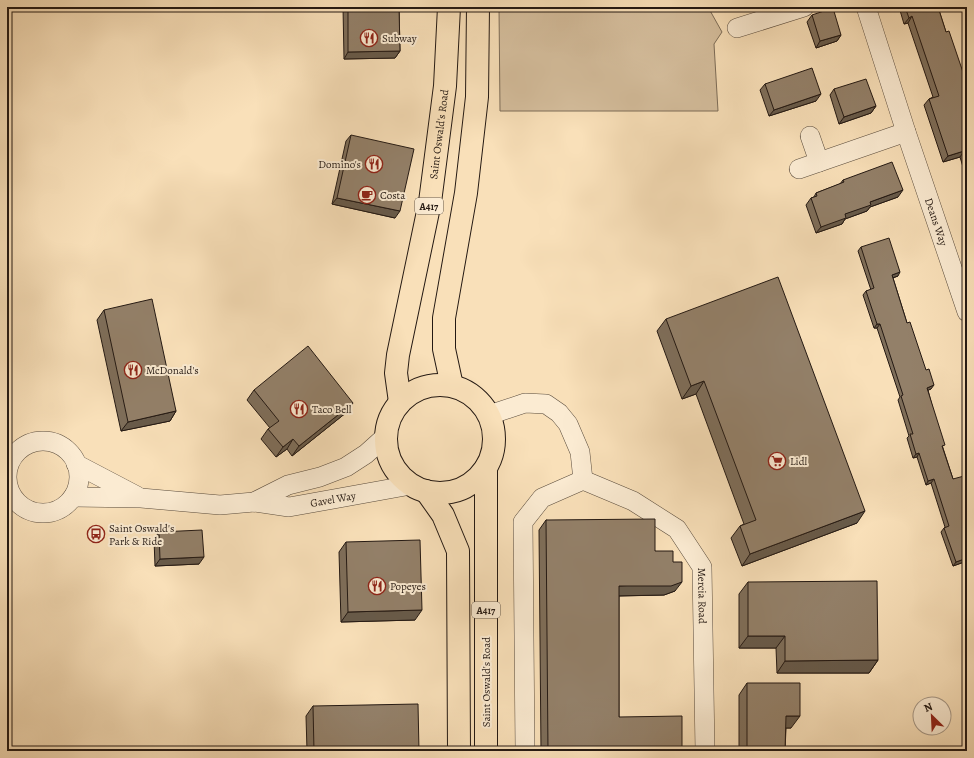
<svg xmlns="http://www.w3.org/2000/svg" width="974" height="758" font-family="Alegreya,serif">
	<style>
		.green { fill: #d5be9d; stroke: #7c6c58 }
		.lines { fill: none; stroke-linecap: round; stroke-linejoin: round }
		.street-casing { stroke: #594b3c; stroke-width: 20 }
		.primary-casing { stroke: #241913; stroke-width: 24 }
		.street { stroke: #fbebd2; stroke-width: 19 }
		.primary { stroke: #f9e0b9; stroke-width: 22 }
		.wall { fill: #7e6e5a; stroke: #241913 }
		.shaded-wall { fill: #675a4a; stroke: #241913 }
		.building { fill: #938069; stroke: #241913 }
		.labels { text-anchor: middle; stroke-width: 4; stroke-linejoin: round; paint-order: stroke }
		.shield { fill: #fbebd2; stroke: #64584c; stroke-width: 1 }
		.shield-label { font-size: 10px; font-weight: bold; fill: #241913 }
		.poi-label { font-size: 11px; fill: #241913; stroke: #fbebd2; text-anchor: start }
		.street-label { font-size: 11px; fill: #241913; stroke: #fbebd2 }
	</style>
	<rect width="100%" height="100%" fill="#f9e0b9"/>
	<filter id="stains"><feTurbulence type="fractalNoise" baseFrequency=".005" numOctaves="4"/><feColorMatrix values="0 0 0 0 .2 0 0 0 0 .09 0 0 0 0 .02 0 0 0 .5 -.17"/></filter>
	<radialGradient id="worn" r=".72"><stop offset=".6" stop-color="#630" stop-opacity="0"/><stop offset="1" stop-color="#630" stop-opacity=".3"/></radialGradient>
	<path class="green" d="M 499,7 L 708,7 L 722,32 L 714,44 L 718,111 L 500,111 Z"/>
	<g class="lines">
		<defs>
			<g id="street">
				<path id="s1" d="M 866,7 L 906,132 L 967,312"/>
				<path d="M 737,28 L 804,7"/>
				<path d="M 810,136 L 819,162"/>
				<path d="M 799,169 L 906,132"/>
				<path d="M 489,415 L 525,403 L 546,404 L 559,413 L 568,424 L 580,452 L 583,480"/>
				<circle cx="43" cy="477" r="36"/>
				<path d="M 76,464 L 137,496"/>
				<path d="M 73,497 L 141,498 L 220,505 L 254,502 L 288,485 L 320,477 L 346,467 L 366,454 L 386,436"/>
				<path id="s2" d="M 254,502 L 289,507 L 411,485"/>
				<path id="s3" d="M 525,751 L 523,522 L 542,498 L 583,480 L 633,501 L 677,529 L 702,567 L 705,751"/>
			</g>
			<g id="primary">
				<circle cx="440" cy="439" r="54"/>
				<path d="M 452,386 L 444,349 L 444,318 L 466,193 L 477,97 L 478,7"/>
				<path id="s4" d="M 400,402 L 396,373 L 398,355 L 430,202 L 445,86 L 449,7"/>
				<path d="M 426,491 L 443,515 L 458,551 L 459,751"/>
				<path d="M 486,751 L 486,468"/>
			</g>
		</defs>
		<use href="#street" class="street-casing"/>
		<use href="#primary" class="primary-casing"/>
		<use href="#street" class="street"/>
		<use href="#primary" class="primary"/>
	</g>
	<path class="wall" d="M 343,7 L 399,7 L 400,51 L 395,58 L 344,59 Z
		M 899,7 L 938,7 L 946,32 L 967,84 L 967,165 L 963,167 L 960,157 L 943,162 L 924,105 L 929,99 L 933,97 L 908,23 L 904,24 Z
		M 812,15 L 841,35 L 837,41 L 816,48 L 807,22 Z
		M 765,84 L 816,101 L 769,116 L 760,90 Z
		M 834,89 L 876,106 L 871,113 L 839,124 L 830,95 Z
		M 351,135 L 395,218 L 332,204 L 346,141 Z
		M 843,180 L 898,197 L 870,207 L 867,211 L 845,219 L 842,224 L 816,233 L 806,205 L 811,198 L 814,197 L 816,193 L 840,184 Z
		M 861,247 L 898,276 L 893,278 L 907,323 L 931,389 L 928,390 L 943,448 L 953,479 L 967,485 L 967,561 L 953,566 L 941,532 L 944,528 L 945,527 L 931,483 L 926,485 L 917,457 L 913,458 L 907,438 L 909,436 L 898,400 L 900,397 L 877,328 L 874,328 L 863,295 L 866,291 L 871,290 L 858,251 Z
		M 104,310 L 176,411 L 170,421 L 121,431 L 97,320 Z
		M 666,319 L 857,523 L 742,566 L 731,538 L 740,526 L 744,524 L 696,394 L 682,399 L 657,331 Z
		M 254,390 L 347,412 L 292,456 L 287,449 L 276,457 L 261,439 L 268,429 L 270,428 L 247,400 Z
		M 546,520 L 655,551 L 673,562 L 675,591 L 664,595 L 619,596 L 619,717 L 682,751 L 541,751 L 539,530 Z
		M 159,532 L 199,564 L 155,566 L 154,539 Z
		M 346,542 L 415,620 L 341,622 L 339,552 Z
		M 748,582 L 878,660 L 869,673 L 777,673 L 776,648 L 739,648 L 739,594 Z
		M 747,683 L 791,728 L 786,728 L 785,751 L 739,751 L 739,695 Z
		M 313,706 L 419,751 L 307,751 L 306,716 Z"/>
	<path class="shaded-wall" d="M 912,16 L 908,23 L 904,24 L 909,18 Z
		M 841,35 L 837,41 L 816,48 L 820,41 Z
		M 400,51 L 395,58 L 344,59 L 348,52 Z
		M 821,94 L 816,101 L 769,116 L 774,110 Z
		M 876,106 L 871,113 L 839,124 L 844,117 Z
		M 964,151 L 960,157 L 943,162 L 948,156 Z
		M 967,161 L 967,165 L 963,167 Z
		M 903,190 L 898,197 L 870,207 L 867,211 L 845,219 L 842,224 L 816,233 L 821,227 L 845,214 L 870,202 Z
		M 337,198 L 400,211 L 395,218 L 332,204 Z
		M 900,272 L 898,276 L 889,279 L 892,275 Z
		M 877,324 L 880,324 L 877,328 L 874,328 Z
		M 704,381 L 696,394 L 682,399 L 691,386 Z
		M 934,385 L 931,389 L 924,392 L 927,388 Z
		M 353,403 L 347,412 L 292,456 L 299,446 Z
		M 176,411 L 170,421 L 121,431 L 128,422 Z
		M 293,439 L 287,449 L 276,457 L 283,447 Z
		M 919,453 L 917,457 L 913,458 L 916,454 Z
		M 934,479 L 931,483 L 926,485 L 928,481 Z
		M 865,511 L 857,523 L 742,566 L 750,554 Z
		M 204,557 L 199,564 L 155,566 L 160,559 Z
		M 967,558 L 967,561 L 953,566 L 956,562 Z
		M 682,582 L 675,591 L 664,595 L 612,596 L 619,586 Z
		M 422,610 L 415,620 L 341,622 L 348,612 Z
		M 748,636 L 785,636 L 776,648 L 739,648 Z
		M 878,660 L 869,673 L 777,673 L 785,661 Z
		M 786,716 L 800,716 L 791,728 L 777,728 Z
		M 747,747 L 757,747 L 754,751 L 745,751 Z"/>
	<path class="building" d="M 348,7 L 399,7 L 400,51 L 348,52 Z
		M 905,7 L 938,7 L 946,32 L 949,31 L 967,84 L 967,160 L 964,151 L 948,156 L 929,99 L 939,96 L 912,16 L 909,18 Z
		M 833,8 L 841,35 L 820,41 L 812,15 Z
		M 812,68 L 821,94 L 774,110 L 765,84 Z
		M 866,79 L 876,106 L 844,117 L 834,89 Z
		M 351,135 L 414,149 L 400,211 L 337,198 Z
		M 892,162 L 903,190 L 870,202 L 871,205 L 845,214 L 846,218 L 821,227 L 811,198 L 817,196 L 816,193 L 844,182 L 843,180 Z
		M 889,238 L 900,272 L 892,275 L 907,323 L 910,322 L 926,370 L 929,369 L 934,385 L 927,388 L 945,445 L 942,446 L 953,479 L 964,476 L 967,485 L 967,558 L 956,562 L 944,528 L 949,526 L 934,479 L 928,481 L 919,453 L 916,454 L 910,434 L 913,434 L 901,396 L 903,395 L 880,324 L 877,324 L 866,291 L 874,288 L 861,247 Z
		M 778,277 L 865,511 L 750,554 L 740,526 L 756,520 L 704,381 L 691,386 L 666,319 Z
		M 152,299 L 176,411 L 128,422 L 104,310 Z
		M 308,346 L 353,403 L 299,446 L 293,439 L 283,447 L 268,429 L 279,421 L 254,390 Z
		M 655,519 L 655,551 L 673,551 L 673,562 L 682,562 L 682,582 L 671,586 L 619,586 L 619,717 L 682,716 L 682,751 L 548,751 L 546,520 Z
		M 202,530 L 204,557 L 160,559 L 159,532 Z
		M 420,540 L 422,610 L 348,612 L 346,542 Z
		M 877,581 L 878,660 L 785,661 L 785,636 L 748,636 L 748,582 Z
		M 747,683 L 800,683 L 800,716 L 786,716 L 785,751 L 756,751 L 757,747 L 747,747 Z
		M 418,704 L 419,751 L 314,751 L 313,706 Z"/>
	<defs>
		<symbol id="restaurant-ring" viewBox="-11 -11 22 22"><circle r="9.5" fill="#fbebd2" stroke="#8f2418" stroke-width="1.5"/><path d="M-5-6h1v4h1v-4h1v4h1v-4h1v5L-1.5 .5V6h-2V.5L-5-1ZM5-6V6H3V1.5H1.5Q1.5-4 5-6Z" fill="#8f2418"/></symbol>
		<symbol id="cafe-ring" viewBox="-11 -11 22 22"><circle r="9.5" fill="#fbebd2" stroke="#8f2418" stroke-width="1.5"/><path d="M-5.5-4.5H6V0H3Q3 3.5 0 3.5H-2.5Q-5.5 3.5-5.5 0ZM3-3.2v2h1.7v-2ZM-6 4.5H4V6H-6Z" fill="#8f2418"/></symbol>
		<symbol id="supermarket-ring" viewBox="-11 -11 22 22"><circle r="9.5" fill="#fbebd2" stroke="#8f2418" stroke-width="1.5"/><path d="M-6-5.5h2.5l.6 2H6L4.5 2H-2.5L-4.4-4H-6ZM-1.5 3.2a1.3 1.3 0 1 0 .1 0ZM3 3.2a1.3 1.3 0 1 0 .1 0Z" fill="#8f2418"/></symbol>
		<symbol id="bus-ring" viewBox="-11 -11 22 22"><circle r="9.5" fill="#fbebd2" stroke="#8f2418" stroke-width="1.5"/><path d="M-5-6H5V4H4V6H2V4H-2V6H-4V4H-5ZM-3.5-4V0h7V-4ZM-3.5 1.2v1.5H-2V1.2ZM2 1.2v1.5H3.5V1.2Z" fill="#8f2418"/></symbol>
	</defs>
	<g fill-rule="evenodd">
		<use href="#restaurant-ring" x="359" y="28" width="20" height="20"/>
		<use href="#restaurant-ring" x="364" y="154" width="20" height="20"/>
		<use href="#cafe-ring" x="357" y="185" width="20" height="20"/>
		<use href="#restaurant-ring" x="123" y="360" width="20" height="20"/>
		<use href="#restaurant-ring" x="289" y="399" width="20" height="20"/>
		<use href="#supermarket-ring" x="767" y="451" width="20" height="20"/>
		<use href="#bus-ring" x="86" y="524" width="20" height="20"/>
		<use href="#restaurant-ring" x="367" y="576" width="20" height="20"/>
	</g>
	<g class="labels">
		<g class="shield">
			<rect x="415" y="198" width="28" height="16" rx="3"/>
			<rect x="472" y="602" width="28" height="16" rx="3"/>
		</g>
		<g class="shield-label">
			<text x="429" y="210">A417</text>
			<text x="486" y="614">A417</text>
		</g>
		<g class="poi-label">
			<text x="382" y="42">Subway</text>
			<text x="361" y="168" text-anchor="end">Domino's</text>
			<text x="380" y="199">Costa</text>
			<text x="146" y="374">McDonald's</text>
			<text x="312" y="413">Taco Bell</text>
			<text x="790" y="465">Lidl</text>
			<text x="109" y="532">Saint Oswald's<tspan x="109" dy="13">Park &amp; Ride</tspan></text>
			<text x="390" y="590">Popeyes</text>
		</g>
		<g class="street-label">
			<text dy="4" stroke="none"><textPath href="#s4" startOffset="272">Saint Oswald's Road</textPath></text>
			<text dy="4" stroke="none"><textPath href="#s1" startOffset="226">Deans Way</textPath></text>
			<text dy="4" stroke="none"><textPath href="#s2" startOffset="80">Gavel Way</textPath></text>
			<text dy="4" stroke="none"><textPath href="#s3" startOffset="485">Mercia Road</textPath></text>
			<text transform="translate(486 682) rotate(-90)" y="4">Saint Oswald's Road</text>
		</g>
	</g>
	<rect width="974" height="758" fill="none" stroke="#f9e0b9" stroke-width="24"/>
	<rect x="8" y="8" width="958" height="742" fill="none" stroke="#241913" stroke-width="2"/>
	<rect x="12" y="12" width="950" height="734" fill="none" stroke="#241913"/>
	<g transform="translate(932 716) rotate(336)"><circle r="19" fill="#fbebd2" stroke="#a59786"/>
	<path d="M0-3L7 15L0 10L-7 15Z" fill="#8f2418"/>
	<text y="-6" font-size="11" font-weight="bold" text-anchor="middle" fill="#241913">N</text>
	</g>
	<rect width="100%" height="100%" filter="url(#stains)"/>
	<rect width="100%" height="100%" fill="url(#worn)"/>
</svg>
